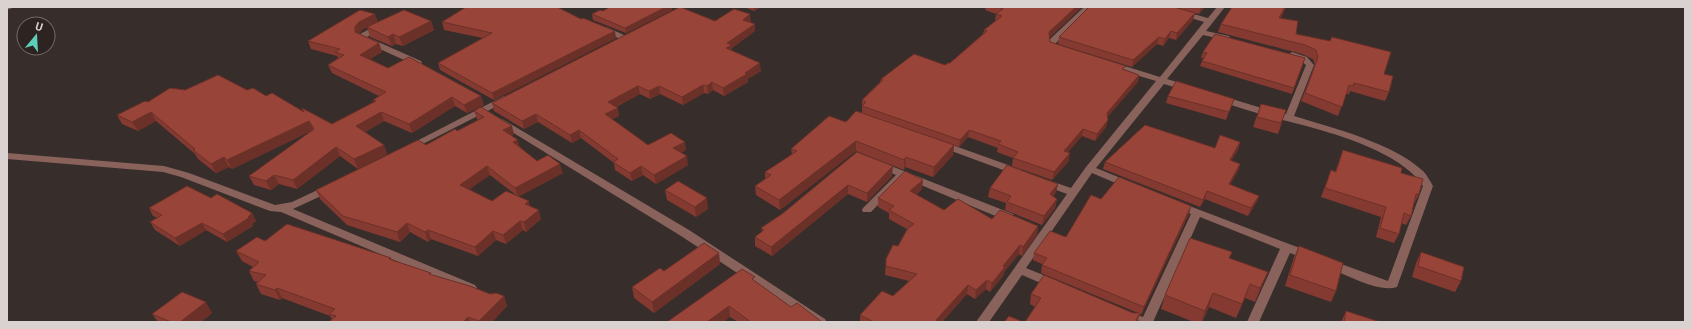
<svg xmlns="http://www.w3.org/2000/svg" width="1692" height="329" font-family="Roboto,sans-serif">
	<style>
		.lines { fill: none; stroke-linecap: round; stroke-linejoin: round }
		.minor { fill: #89625b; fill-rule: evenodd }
		.wall { fill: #843a31; fill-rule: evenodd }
		.shaded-wall { fill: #6b3028 }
		.building { fill: #994439; stroke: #6b3028 }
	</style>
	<rect width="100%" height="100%" fill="#372d2b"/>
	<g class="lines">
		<path class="minor" d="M 7,7 L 15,7 L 7,10 Z
			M 1084,7 L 1092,7 L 1056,43 L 1056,45 L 1064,47 L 1064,51 L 1061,52 L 1049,48 L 1049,40 Z
			M 1155,7 L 1168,7 L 1208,18 L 1217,7 L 1225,7 L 1206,31 L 1229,36 L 1230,38 L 1226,40 L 1203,35 L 1167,79 L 1190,86 L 1191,88 L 1190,90 L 1187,91 L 1164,84 L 1096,168 L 1133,183 L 1134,185 L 1133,187 L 1125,187 L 1092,173 L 1026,268 L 1058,281 L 1060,284 L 1058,287 L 1050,287 L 1022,275 L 989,322 L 976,322 L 1067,194 L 1040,184 L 1039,182 L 1040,180 L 1048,180 L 1071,188 L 1086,167 L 1156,81 L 1109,67 L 1108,65 L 1109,63 L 1115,63 L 1160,77 L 1204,22 Z
			M 377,25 L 380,25 L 384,27 L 367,37 L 421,61 L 422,63 L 421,65 L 415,65 L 360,40 L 360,34 Z
			M 601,27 L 607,27 L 630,38 L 629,40 L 623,40 L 601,31 Z
			M 1292,52 L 1307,57 L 1314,65 L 1294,116 C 1333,128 1393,143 1423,171 C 1427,175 1430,181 1433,186 L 1397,287 C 1378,293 1345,274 1326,267 L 1324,264 L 1326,261 L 1330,260 L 1388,281 L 1423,186 C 1397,147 1318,129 1275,118 C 1255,113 1235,106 1216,100 L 1214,98 L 1219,95 L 1278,113 L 1286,114 L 1306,65 C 1300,60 1293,60 1288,55 Z
			M 504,96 L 507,97 L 509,99 L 507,101 L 413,149 L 410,150 L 405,147 Z
			M 502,119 L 689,230 L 825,319 L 827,322 L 812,322 L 681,236 L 499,124 L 497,122 Z
			M 941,141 L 1022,170 L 1023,172 L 1022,174 L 1014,174 L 938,146 L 936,144 L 938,142 Z
			M 7,153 L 164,166 L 189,173 L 275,205 L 292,202 L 326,186 L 334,186 L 335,188 L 334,190 L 293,209 L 475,285 L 477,288 L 475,291 L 467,291 L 281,212 L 270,211 L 181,177 L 163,172 L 7,159 Z
			M 881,162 L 1013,214 L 1014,217 L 1009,221 L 1005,220 L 904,178 L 871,212 L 863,212 L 862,210 L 863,208 L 896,175 L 877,167 L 876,165 Z
			M 1179,202 L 1313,253 L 1315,256 L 1313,259 L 1309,260 L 1290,253 L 1259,322 L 1247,322 L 1280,249 L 1200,217 L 1153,322 C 1143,322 1126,325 1120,315 L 1122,312 L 1126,311 L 1143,317 L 1191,214 L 1175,207 L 1174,205 L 1175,203 Z"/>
	</g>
	<path class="wall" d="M 610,7 L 672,7 L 672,10 L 626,33 L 593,20 L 592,14 L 603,11 Z
		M 744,7 L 761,7 L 754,11 Z
		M 986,7 L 1082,7 L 1049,38 L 1050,42 L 1139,75 L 1138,82 L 1107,117 L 1106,127 L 1095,141 L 1082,136 L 1068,152 L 1069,161 L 1052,180 L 1012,166 L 1013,158 L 997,152 L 998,148 L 968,137 L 959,147 L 922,134 L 954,145 L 953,155 L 933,177 L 905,167 L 904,170 L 856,151 L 780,210 L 756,195 L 755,186 L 765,179 L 765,172 L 792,155 L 791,149 L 862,113 L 862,100 L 880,82 L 881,79 L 945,65 L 950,63 L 983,34 L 984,30 L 995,21 L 996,14 L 985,10 Z
		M 1174,7 L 1205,7 L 1199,14 Z
		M 1286,7 L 1281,18 L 1296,34 L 1384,74 L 1389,92 L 1385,101 L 1350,91 L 1349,94 L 1346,94 L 1338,116 L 1301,101 L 1315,65 L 1313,59 L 1302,54 L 1218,32 L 1221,24 Z
		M 1195,13 L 1193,20 L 1176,40 L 1169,38 L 1163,46 L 1157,44 L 1132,67 L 1058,44 L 1059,37 Z
		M 750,14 L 750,22 L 755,31 L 732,48 L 732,51 L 761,71 L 748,79 L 748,82 L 724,96 L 713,90 L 708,94 L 704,93 L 683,105 L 660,94 L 650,99 L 640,94 L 616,107 L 619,116 L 612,119 L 648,145 L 686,150 L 681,153 L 688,165 L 656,184 L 643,175 L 632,181 L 615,170 L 614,163 L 581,138 L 572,143 L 538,122 L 524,129 L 494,111 L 492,103 L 715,21 Z
		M 431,21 L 434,30 L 403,46 L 396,44 L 392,46 L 370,37 L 367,27 L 362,30 L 359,34 L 379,43 L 382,52 L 370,59 L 388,68 L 484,105 L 467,113 L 455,106 L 412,133 L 384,121 L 365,132 L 384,145 L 387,154 L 358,169 L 340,156 L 297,189 L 279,184 L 271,190 L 254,185 L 249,176 L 313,130 L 232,169 L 229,167 L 216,173 L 198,159 L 195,154 L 156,121 L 138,131 L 122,124 L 117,115 L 148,102 L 185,90 L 247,90 L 266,96 L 303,111 L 302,108 L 332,124 L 374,102 L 373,100 L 379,96 L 332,73 L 328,65 L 338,58 L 337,56 L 311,49 L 308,41 L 378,22 L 369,26 Z
		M 442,22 L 616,38 L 494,100 L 440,70 L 438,63 L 483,38 L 444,30 Z
		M 1203,52 L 1305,58 L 1292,94 L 1200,66 L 1202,61 L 1204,58 L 1201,58 Z
		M 1168,96 L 1231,106 L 1226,120 L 1166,103 Z
		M 1261,104 L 1286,110 L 1278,134 L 1253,127 Z
		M 474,111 L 514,134 L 511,136 L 520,147 L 537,161 L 563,173 L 519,196 L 530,206 L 541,219 L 526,232 L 523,230 L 506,244 L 496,240 L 478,256 L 431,239 L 428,242 L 410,232 L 400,242 L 347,225 L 320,199 L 316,190 L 426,145 L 457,131 L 478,120 L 477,119 ZM 490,175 L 516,195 L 492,201 L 469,189 Z
		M 1240,142 L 1238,150 L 1231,161 L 1240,164 L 1238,171 L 1230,184 L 1259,196 L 1256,203 L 1248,216 L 1205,199 L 1200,207 L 1103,169 L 1105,162 L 1215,148 Z
		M 1343,150 L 1401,173 L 1419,194 L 1414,204 L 1411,216 L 1406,225 L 1401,223 L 1399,234 L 1394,243 L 1376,237 L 1381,217 L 1321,197 L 1331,170 L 1335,172 Z
		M 857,152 L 892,176 L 867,202 L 848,194 L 772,256 L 755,246 L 755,237 L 762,232 L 761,228 L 782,214 Z
		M 1058,184 L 1056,192 L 1053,197 L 1057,199 L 1055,208 L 1042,225 L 1005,210 L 1006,203 L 988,197 L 990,188 Z
		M 922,189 L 916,195 L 944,210 L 992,219 L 1038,226 L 1037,235 L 1022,256 L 1019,254 L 1004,272 L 1003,276 L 990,292 L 986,289 L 975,299 L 967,294 L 942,322 L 860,322 L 860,315 L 893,296 L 909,281 L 885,275 L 886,259 L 898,246 L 907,229 L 889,219 L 889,213 L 878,207 L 878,198 Z
		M 665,190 L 708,209 L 696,217 L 667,200 Z
		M 211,198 L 252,213 L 256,221 L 252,224 L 253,226 L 227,242 L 206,230 L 180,246 L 155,230 L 150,222 L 158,218 L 153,216 L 149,208 Z
		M 1101,199 L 1189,214 L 1141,315 L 1140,314 L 1138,321 L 1035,307 L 1030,304 L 1031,294 L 1133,313 L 1138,313 L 1041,273 L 1042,264 L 1033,260 L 1034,253 L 1066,237 Z
		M 265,241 L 391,258 L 392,260 L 431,275 L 490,294 L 504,296 L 507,306 L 492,322 L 329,322 L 332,320 L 330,316 L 282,298 L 280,300 L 261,294 L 256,284 L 258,282 L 254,281 L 249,271 L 253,267 L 242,261 L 236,251 Z
		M 1299,246 L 1336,291 L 1331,302 L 1285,286 L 1294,257 Z
		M 1232,252 L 1229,258 L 1268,272 L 1262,286 L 1255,302 L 1245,298 L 1236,318 L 1209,307 L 1202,322 L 1194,322 L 1161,309 L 1165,295 Z
		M 1421,252 L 1461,281 L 1455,292 L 1412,277 L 1416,263 Z
		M 720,264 L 654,313 L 634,298 L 632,287 Z
		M 755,282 L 791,307 L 822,322 L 738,322 L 730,317 L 723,322 L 667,322 Z
		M 1346,311 L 1380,322 L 1341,322 Z
		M 212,313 L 201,322 L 158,322 L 152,314 Z"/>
	<path class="shaded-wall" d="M 666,7 L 672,7 L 672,10 L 626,33 L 625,28 Z
		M 754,7 L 761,7 L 754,11 Z
		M 1076,7 L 1082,7 L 1048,39 L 1049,32 Z
		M 1201,7 L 1205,7 L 1199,14 Z
		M 1285,7 L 1286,7 L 1277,26 L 1279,18 Z
		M 1195,13 L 1193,20 L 1176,40 L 1177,33 Z
		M 375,14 L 378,22 L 362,30 L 358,35 L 355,32 L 355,27 L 359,22 Z
		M 750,14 L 751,22 L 743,27 L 743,20 Z
		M 431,21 L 434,30 L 403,46 L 399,37 Z
		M 755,24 L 755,31 L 732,48 L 732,53 L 727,56 L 727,43 Z
		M 615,31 L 616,38 L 494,100 L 492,93 Z
		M 1171,31 L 1169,38 L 1163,46 L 1165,39 Z
		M 393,34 L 396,44 L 392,46 L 388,37 Z
		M 1159,37 L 1157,44 L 1132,67 L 1133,60 Z
		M 379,43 L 382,52 L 363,63 L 360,55 Z
		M 760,63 L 761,71 L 748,79 L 748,82 L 724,96 L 723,88 Z
		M 1139,75 L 1138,82 L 1105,120 L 1107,113 Z
		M 712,82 L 713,90 L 708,94 L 707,86 Z
		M 703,85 L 704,93 L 683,105 L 682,97 Z
		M 638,86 L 640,94 L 609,110 L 608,102 Z
		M 659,86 L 660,94 L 650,99 L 649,91 Z
		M 481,96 L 484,105 L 467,113 L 464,105 Z
		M 452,97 L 455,106 L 412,133 L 409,124 Z
		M 618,108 L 619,116 L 607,122 L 605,114 Z
		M 151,112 L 156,121 L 138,131 L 132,122 Z
		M 381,112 L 384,121 L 359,135 L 356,126 Z
		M 536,114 L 538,122 L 524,129 L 522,121 Z
		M 1108,120 L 1106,127 L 1095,141 L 1097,134 Z
		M 309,121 L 313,130 L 232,169 L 227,160 Z
		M 512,126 L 514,134 L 506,139 L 503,130 Z
		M 1083,129 L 1082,136 L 1063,158 L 1064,151 Z
		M 579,130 L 581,138 L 572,143 L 570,135 Z
		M 969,130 L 968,137 L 959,147 L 960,140 Z
		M 518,140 L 520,149 L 513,142 Z
		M 856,141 L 856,151 L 780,210 L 779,200 Z
		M 685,142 L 686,150 L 675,156 L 673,148 Z
		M 1240,142 L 1238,150 L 1227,168 L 1230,160 Z
		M 384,145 L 387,154 L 358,169 L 354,159 Z
		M 954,145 L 953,155 L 933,177 L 934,167 Z
		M 336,147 L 340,156 L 297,189 L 293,180 Z
		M 1070,153 L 1069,161 L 1052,180 L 1054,172 Z
		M 687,156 L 688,165 L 656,184 L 654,175 Z
		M 224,157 L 229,167 L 216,173 L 211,164 Z
		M 906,157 L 905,167 L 904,170 L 904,160 Z
		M 560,164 L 563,173 L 518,197 L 515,188 Z
		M 1240,164 L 1238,171 L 1226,192 L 1229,184 Z
		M 487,166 L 490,175 L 463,194 L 460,185 Z
		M 641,166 L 643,175 L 632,181 L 630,173 Z
		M 893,166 L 892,176 L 867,202 L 867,193 Z
		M 274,175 L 279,184 L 271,190 L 266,181 Z
		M 923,180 L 922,189 L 910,200 L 910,191 Z
		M 1058,184 L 1056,192 L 1048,203 L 1050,194 Z
		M 848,185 L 848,194 L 772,256 L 771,247 Z
		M 1207,191 L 1205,199 L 1200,207 L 1203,200 Z
		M 1259,196 L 1256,203 L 1248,216 L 1251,208 Z
		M 707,198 L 708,209 L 696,217 L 695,207 Z
		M 1057,199 L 1055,208 L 1042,225 L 1044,216 Z
		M 529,201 L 531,210 L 525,204 Z
		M 1191,206 L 1189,214 L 1141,315 L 1144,307 Z
		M 539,210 L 541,219 L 526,232 L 524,222 Z
		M 252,213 L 256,221 L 252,224 L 253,226 L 227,242 L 223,234 Z
		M 520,221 L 523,230 L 506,244 L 503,235 Z
		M 202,223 L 206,230 L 180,246 L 175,238 Z
		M 407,223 L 410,232 L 400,242 L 397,232 Z
		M 1038,226 L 1037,235 L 1022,256 L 1023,247 Z
		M 428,230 L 431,239 L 428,242 L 425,232 Z
		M 493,231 L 496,240 L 478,256 L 475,247 Z
		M 1020,245 L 1019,254 L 1004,272 L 1003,276 L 990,292 L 992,283 L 1003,266 Z
		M 719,253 L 720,264 L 654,313 L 652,302 Z
		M 1268,272 L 1262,286 L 1255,302 L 1260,288 Z
		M 987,280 L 986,289 L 975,299 L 976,290 Z
		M 1250,284 L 1245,298 L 1236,318 L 1242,304 Z
		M 968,285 L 967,294 L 942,322 L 936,322 L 936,320 Z
		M 277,288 L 282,298 L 280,300 L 275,290 Z
		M 1213,293 L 1209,307 L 1201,322 L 1205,311 Z
		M 504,296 L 507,306 L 492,322 L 479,322 L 479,321 Z
		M 206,302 L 212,313 L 201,322 L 180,322 Z
		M 729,306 L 730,317 L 723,322 L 707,322 Z
		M 468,317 L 470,322 L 463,322 Z"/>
	<path class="building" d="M 466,7 L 557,7 L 581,19 L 583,18 L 615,31 L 492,93 L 438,63 L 492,33 L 442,22 Z
		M 610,7 L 666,7 L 625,28 L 592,14 L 600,10 L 603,11 Z
		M 680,7 L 715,21 L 734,9 L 750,14 L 743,20 L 755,24 L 727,43 L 732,45 L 726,48 L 760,63 L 745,73 L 747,74 L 723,88 L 712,82 L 707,86 L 703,85 L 682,97 L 659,86 L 649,91 L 638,86 L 608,102 L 618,108 L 605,114 L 648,145 L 671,133 L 685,142 L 673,148 L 687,156 L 654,175 L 641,166 L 630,173 L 613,162 L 618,159 L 579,130 L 570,135 L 536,114 L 522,121 L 492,103 Z
		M 998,7 L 1076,7 L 1049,32 L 1050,42 L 1126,66 L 1122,69 L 1139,75 L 1107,113 L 1108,120 L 1097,134 L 1083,129 L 1064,151 L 1070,153 L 1054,172 L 1013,158 L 1018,152 L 998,144 L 1001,141 L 969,130 L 960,140 L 862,106 L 866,102 L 862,100 L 883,80 L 881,79 L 914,54 L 945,65 L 948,63 L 950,63 L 987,31 L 984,30 L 1002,16 L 996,14 L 1003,9 Z
		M 1089,7 L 1174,7 L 1195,13 L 1177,33 L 1171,31 L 1165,39 L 1159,37 L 1133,60 L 1059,37 Z
		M 1232,7 L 1285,7 L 1279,18 L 1298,21 L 1296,34 L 1330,41 L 1332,37 L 1391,52 L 1384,74 L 1393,76 L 1389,92 L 1354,83 L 1353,86 L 1349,85 L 1342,107 L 1305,93 L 1318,57 L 1316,50 L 1305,45 L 1221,24 Z
		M 360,10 L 375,14 L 359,22 L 355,27 L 355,32 L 379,43 L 360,55 L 388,68 L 409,57 L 481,96 L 464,105 L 452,97 L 409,124 L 381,112 L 356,126 L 384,145 L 354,159 L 336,147 L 293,180 L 274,175 L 266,181 L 249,176 L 314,129 L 309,121 L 227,160 L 224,157 L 211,164 L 193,150 L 195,149 L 151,112 L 132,122 L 117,115 L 145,101 L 148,102 L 170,88 L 185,90 L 218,75 L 247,90 L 253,88 L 266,96 L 272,93 L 304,112 L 302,108 L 332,124 L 376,101 L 373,100 L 386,92 L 328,65 L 344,55 L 335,52 L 340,49 L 308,41 Z
		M 404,10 L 431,21 L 399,37 L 393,34 L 388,37 L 367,27 Z
		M 1215,34 L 1305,58 L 1294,88 L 1202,61 L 1207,53 L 1203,52 Z
		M 1176,81 L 1234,99 L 1229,112 L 1168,96 Z
		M 1261,104 L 1286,110 L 1281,123 L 1257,117 Z
		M 481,107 L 512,126 L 503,130 L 518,140 L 513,142 L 537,161 L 548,155 L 560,164 L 515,188 L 487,166 L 460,185 L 492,201 L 506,191 L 529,201 L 525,204 L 539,210 L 524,222 L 520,221 L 503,235 L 493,231 L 475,247 L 428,230 L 425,232 L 407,223 L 397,232 L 343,216 L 316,190 L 418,140 L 426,145 L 455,129 L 457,131 L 484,117 L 474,111 Z
		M 856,111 L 954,145 L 934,167 L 906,157 L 904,160 L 856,141 L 779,200 L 755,186 L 771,175 L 765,172 L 797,151 L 791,149 L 829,116 L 846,122 Z
		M 1145,125 L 1215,148 L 1220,135 L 1240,142 L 1230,160 L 1240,164 L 1229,184 L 1259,196 L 1251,208 L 1207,191 L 1203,200 L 1105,162 Z
		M 1343,150 L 1402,168 L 1401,173 L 1423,179 L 1419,194 L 1416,194 L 1411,216 L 1404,213 L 1399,234 L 1380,228 L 1386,207 L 1325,188 L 1331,170 L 1336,172 Z
		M 857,152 L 893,166 L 867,193 L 848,185 L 771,247 L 755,237 L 764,230 L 761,228 L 782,214 Z
		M 1007,165 L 1058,184 L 1050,194 L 1057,199 L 1044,216 L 1007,202 L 1011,196 L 990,188 Z
		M 905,171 L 923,180 L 910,191 L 944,210 L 958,199 L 992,219 L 1000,210 L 1038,226 L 1023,247 L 1020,245 L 1003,266 L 1005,267 L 992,283 L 987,280 L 976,290 L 968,285 L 936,320 L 940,322 L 874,322 L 860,315 L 882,291 L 893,296 L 917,274 L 886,266 L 886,259 L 893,245 L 898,246 L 908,228 L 914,224 L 889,210 L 894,206 L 878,198 Z
		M 1119,177 L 1191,206 L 1144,307 L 1042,265 L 1047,258 L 1034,253 L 1050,231 L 1066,237 L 1091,195 L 1101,199 Z
		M 678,181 L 707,198 L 695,207 L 665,190 Z
		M 187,186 L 211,198 L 217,194 L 252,213 L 248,217 L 249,218 L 223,234 L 202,223 L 175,238 L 150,222 L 162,215 L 149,208 Z
		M 287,224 L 391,258 L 389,259 L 431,273 L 429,274 L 470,286 L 490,294 L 496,293 L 504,296 L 479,321 L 468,317 L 463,322 L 329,322 L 336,316 L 329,314 L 335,309 L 277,288 L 275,290 L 256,284 L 266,275 L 249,271 L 259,262 L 236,251 L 257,237 L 265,241 Z
		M 1190,238 L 1232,252 L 1229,258 L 1268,272 L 1260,288 L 1250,284 L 1242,304 L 1213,293 L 1205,311 L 1165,295 Z
		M 704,243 L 719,253 L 652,302 L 632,287 L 660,268 L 664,271 Z
		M 1299,246 L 1343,263 L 1336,291 L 1290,275 Z
		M 1421,252 L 1464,267 L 1461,281 L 1418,266 Z
		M 742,269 L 755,277 L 752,279 L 791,307 L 797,303 L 822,322 L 751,322 L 729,306 L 707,322 L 667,322 Z
		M 1044,275 L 1133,313 L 1140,313 L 1136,320 L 1141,322 L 1025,322 L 1041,298 L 1031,294 Z
		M 182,292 L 206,302 L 180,322 L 171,322 L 152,314 Z
		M 1346,311 L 1380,322 L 1344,322 Z
		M 1009,316 L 1023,322 L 1004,322 Z"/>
	<rect width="1692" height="329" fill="none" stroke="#d9d2d1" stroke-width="16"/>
	<g transform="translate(36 36) rotate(18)"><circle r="19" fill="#2d2321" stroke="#726967"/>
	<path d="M0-3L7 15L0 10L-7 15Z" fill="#5dceb9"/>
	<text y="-6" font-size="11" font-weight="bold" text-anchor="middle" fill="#d9d2d1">U</text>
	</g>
</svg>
